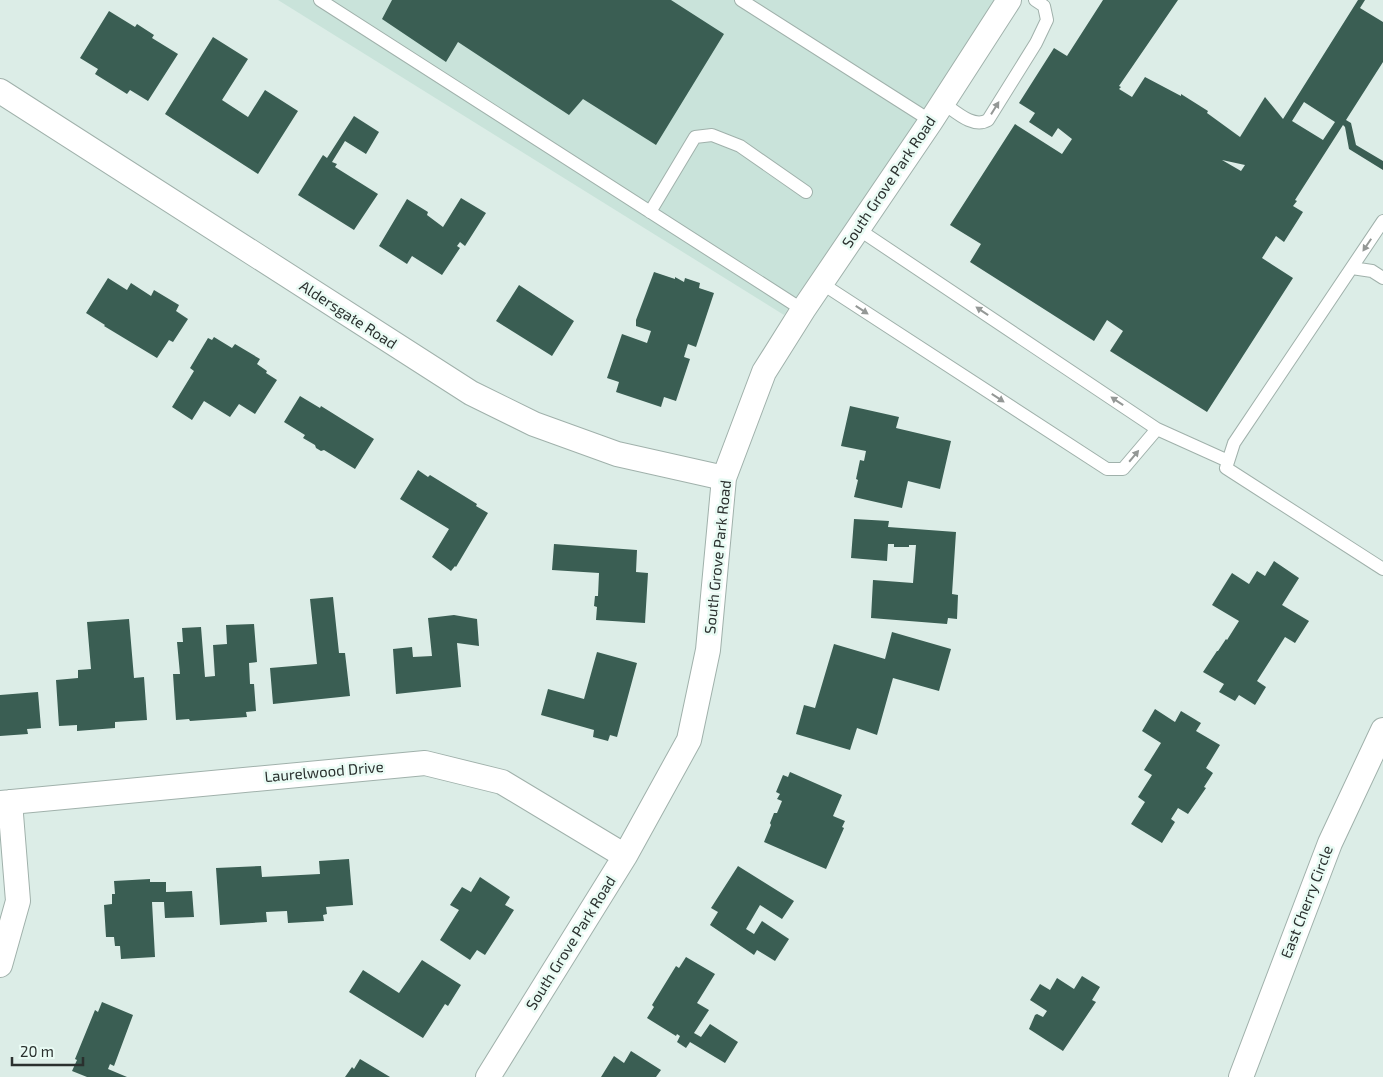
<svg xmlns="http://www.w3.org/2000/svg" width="1383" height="1077" font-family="'Exo 2',sans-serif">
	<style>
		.built { fill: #c9e3da }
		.building { fill: #3a5e53; fill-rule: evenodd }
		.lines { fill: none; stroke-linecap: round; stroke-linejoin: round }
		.lane-casing { stroke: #a0b1ab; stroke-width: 14 }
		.street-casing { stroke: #a0b1ab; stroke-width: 26 }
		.lane { stroke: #fff; stroke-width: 12 }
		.street { stroke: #fff; stroke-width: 24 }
		.oneway { fill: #949896 }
		.labels { text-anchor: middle; stroke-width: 5; stroke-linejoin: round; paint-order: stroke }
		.street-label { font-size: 15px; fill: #2a302e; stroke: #e9fbf4 }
	</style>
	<rect width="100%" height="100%" fill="#dcede7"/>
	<path class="built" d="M 278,0 L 1000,0 L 784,315 Z"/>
	<path class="building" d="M 392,0 L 671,0 L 724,34 L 656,145 L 583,99 L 569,115 L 458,42 L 446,62 L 382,19 Z
		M 1103,0 L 1178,0 L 1119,86 L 1121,87 L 1119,89 L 1132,97 L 1145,77 L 1181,96 L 1181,94 L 1208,111 L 1207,113 L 1240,137 L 1265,97 L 1283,119 L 1358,0 L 1365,0 L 1360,8 L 1383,22 L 1383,62 L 1346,120 L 1351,123 L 1356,145 L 1383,161 L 1383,170 L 1349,149 L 1345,127 L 1343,125 L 1295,200 L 1297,201 L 1293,206 L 1303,212 L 1284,242 L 1276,236 L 1262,258 L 1293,278 L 1207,412 L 1110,351 L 1123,331 L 1107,320 L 1094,341 L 970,262 L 981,244 L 950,225 L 1015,124 L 1062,154 L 1072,139 L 1058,128 L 1052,137 L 1029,122 L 1035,113 L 1019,103 L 1054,48 L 1067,56 ZM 1304,102 L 1335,122 L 1323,140 L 1292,121 ZM 1222,160 L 1245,165 L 1241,171 Z
		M 109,11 L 135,27 L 137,24 L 154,35 L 152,38 L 178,54 L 148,101 L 130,90 L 127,94 L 95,74 L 98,69 L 80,58 Z
		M 213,37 L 248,59 L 222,100 L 248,117 L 265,90 L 298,111 L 258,174 L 165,114 Z
		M 354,116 L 379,132 L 366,154 L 345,141 L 332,162 L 337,164 L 335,167 L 378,194 L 354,230 L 298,195 L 323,155 L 327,158 Z
		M 461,198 L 486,213 L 465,246 L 460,242 L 457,246 L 460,248 L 442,275 L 412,256 L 407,264 L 379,246 L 407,199 L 428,212 L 427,215 L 443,227 Z
		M 654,272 L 675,279 L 675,277 L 684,282 L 685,278 L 700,283 L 699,288 L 714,293 L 696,347 L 688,344 L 684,357 L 690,359 L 676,401 L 664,397 L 661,407 L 616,392 L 619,382 L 607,378 L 622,334 L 647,343 L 651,331 L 636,326 L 636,320 Z
		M 108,278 L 127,290 L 131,283 L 151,296 L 154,290 L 179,305 L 176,311 L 188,319 L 173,342 L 169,340 L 157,358 L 104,326 L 105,325 L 86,313 Z
		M 519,285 L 574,321 L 552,356 L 496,321 Z
		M 214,337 L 232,348 L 235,344 L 260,359 L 257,364 L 267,371 L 266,373 L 277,380 L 255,414 L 239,404 L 230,417 L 204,401 L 192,420 L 172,407 L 194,371 L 190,368 L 208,338 L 212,340 Z
		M 300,396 L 320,408 L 321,406 L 374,439 L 355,469 L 324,450 L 321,451 L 316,448 L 315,445 L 303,438 L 305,435 L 284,422 Z
		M 850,406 L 899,417 L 896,428 L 951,441 L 940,489 L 908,481 L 902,508 L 854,497 L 858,480 L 856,479 L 860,460 L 864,461 L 866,451 L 841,446 Z
		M 418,470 L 428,477 L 430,475 L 477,504 L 476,506 L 488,513 L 456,567 L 455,566 L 451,571 L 432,557 L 449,529 L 400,499 Z
		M 854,519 L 889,521 L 888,527 L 956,532 L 952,594 L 958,595 L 957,619 L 948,618 L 947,624 L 871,618 L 873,580 L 913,583 L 916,545 L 909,545 L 909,547 L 894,547 L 894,544 L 888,544 L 887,561 L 851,558 Z
		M 554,544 L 637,550 L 636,572 L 648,573 L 645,623 L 596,620 L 597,607 L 594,606 L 595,596 L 598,596 L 599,573 L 552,570 Z
		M 1274,561 L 1299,578 L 1282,605 L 1309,621 L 1295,643 L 1285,637 L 1257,681 L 1266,687 L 1255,705 L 1239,695 L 1235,701 L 1219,692 L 1224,684 L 1203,672 L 1217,651 L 1218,651 L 1226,639 L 1227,640 L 1239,621 L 1212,605 L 1232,573 L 1249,584 L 1257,571 L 1265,576 Z
		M 333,597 L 339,653 L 345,653 L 350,696 L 273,704 L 270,668 L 317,664 L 310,599 Z
		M 454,615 L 477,619 L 479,646 L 457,643 L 461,687 L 396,694 L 393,649 L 412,647 L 413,657 L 432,656 L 428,618 Z
		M 129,619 L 134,678 L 144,677 L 147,720 L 115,722 L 115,728 L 77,731 L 77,725 L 59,726 L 56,680 L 78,678 L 78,670 L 91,669 L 87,622 Z
		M 254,624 L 257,662 L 249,663 L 250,684 L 254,684 L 256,711 L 246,712 L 247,717 L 190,721 L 189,719 L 176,720 L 173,674 L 180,674 L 177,642 L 183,642 L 182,628 L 201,627 L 205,677 L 215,676 L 213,645 L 227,644 L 226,625 Z
		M 892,632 L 951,649 L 939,691 L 893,678 L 877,735 L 857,728 L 850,750 L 796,734 L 804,705 L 815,708 L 834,644 L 885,659 Z
		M 597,652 L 637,663 L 617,737 L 610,735 L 608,741 L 593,737 L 594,730 L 541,715 L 548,689 L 584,699 Z
		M 38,692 L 41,728 L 27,729 L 28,734 L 0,736 L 0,695 Z
		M 1155,709 L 1175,722 L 1181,711 L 1201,723 L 1196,731 L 1220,745 L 1206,768 L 1213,773 L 1204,787 L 1206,788 L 1188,814 L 1178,808 L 1171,819 L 1175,822 L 1162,843 L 1131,824 L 1145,802 L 1138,797 L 1152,775 L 1144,770 L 1161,743 L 1142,731 Z
		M 790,772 L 842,795 L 833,816 L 845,821 L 842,827 L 844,828 L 826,869 L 764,842 L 771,825 L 770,823 L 774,813 L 777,813 L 782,801 L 777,799 L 780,794 L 776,792 L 783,775 L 788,777 Z
		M 349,859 L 353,905 L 326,907 L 327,914 L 323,915 L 324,921 L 288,923 L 287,911 L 266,912 L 267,922 L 220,925 L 216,868 L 261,866 L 262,877 L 320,874 L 319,861 Z
		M 738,866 L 794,901 L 782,919 L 760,905 L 746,929 L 754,934 L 762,921 L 789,939 L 775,961 L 757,950 L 754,955 L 710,925 L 718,912 L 711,908 Z
		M 480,877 L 510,897 L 505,905 L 514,910 L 485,955 L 477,950 L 470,960 L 440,940 L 459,910 L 450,905 L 462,887 L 471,892 Z
		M 150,879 L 150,882 L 166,882 L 166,892 L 192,891 L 194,917 L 165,918 L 164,902 L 152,902 L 155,957 L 121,959 L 120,946 L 115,946 L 114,937 L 106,937 L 104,905 L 112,904 L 112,894 L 115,894 L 114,881 Z
		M 686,957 L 715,974 L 697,1003 L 709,1010 L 694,1033 L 701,1037 L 710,1024 L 738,1042 L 725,1063 L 690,1042 L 686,1048 L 677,1042 L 680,1036 L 677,1034 L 676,1036 L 647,1018 L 654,1007 L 652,1005 L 676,966 L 679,968 Z
		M 422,960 L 461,985 L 448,1006 L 445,1004 L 423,1038 L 349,992 L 363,970 L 399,993 Z
		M 1082,976 L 1100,987 L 1092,1000 L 1096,1002 L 1063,1051 L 1029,1029 L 1035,1015 L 1037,1014 L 1043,1017 L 1047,1011 L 1030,1000 L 1040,984 L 1050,990 L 1057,978 L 1074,989 Z
		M 102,1002 L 133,1015 L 114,1066 L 110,1064 L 108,1069 L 127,1077 L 87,1077 L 72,1071 L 77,1060 L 75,1059 L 95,1010 L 98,1012 Z
		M 631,1051 L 661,1070 L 656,1077 L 601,1077 L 614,1056 L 624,1063 Z
		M 360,1059 L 390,1077 L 345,1077 L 352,1067 L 354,1069 Z"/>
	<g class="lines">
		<defs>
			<path id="lane" d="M 320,0 L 803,310
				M 741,0 L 931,121
				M 943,103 C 955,111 973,129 988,120 L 1036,43 L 1047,20 L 1044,6 L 1035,0
				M 650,212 L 695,137 L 712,135 L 740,146 L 806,192
				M 1383,221 L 1234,443 L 1226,468 L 1383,569
				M 858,229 L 1157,429 L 1228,461
				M 1352,268 L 1372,271 L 1383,278
				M 821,283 L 1107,469 L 1123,469 L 1157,429"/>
			<path id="street" d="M 0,91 L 471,393 L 534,424 L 617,454 L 724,478
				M 0,803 L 425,763 L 502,782 L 625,856
				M 0,965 L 18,901 L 10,802
				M 488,1077 L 625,856 L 689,740 L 708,650 L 724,478 L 764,372 L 803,310 L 931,121 L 1009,0
				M 1241,1077 L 1330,843 L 1383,730"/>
		</defs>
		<use href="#lane" class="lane-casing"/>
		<use href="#street" class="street-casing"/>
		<use href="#lane" class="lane"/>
		<use href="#street" class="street"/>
	</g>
	<defs><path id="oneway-solid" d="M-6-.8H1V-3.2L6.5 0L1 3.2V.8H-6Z" transform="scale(1.25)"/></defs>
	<g class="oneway">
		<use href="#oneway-solid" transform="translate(995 108) rotate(-58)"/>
		<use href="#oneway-solid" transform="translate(1367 245) rotate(124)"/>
		<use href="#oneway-solid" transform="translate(862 310) rotate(33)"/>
		<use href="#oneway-solid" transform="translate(982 311) rotate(-146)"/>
		<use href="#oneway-solid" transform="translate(998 398) rotate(33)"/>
		<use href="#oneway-solid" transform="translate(1117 401) rotate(-146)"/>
		<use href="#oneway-solid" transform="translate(1134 456) rotate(-50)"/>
	</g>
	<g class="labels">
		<g class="street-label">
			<text transform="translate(889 182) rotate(-56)" y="5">South Grove Park Road</text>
			<text transform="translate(348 315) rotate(33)" y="5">Aldersgate Road</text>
			<text transform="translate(718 557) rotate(-84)" y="5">South Grove Park Road</text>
			<text transform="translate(324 772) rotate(-5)" y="5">Laurelwood Drive</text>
			<text transform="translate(1307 902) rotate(-69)" y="5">East Cherry Circle</text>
			<text transform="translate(571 943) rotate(-58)" y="5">South Grove Park Road</text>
		</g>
	</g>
	<path d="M12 1057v8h71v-8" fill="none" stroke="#2a302e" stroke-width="2.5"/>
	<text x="20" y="1057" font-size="15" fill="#2a302e" stroke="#e9fbf4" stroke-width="4" paint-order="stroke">20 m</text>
</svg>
